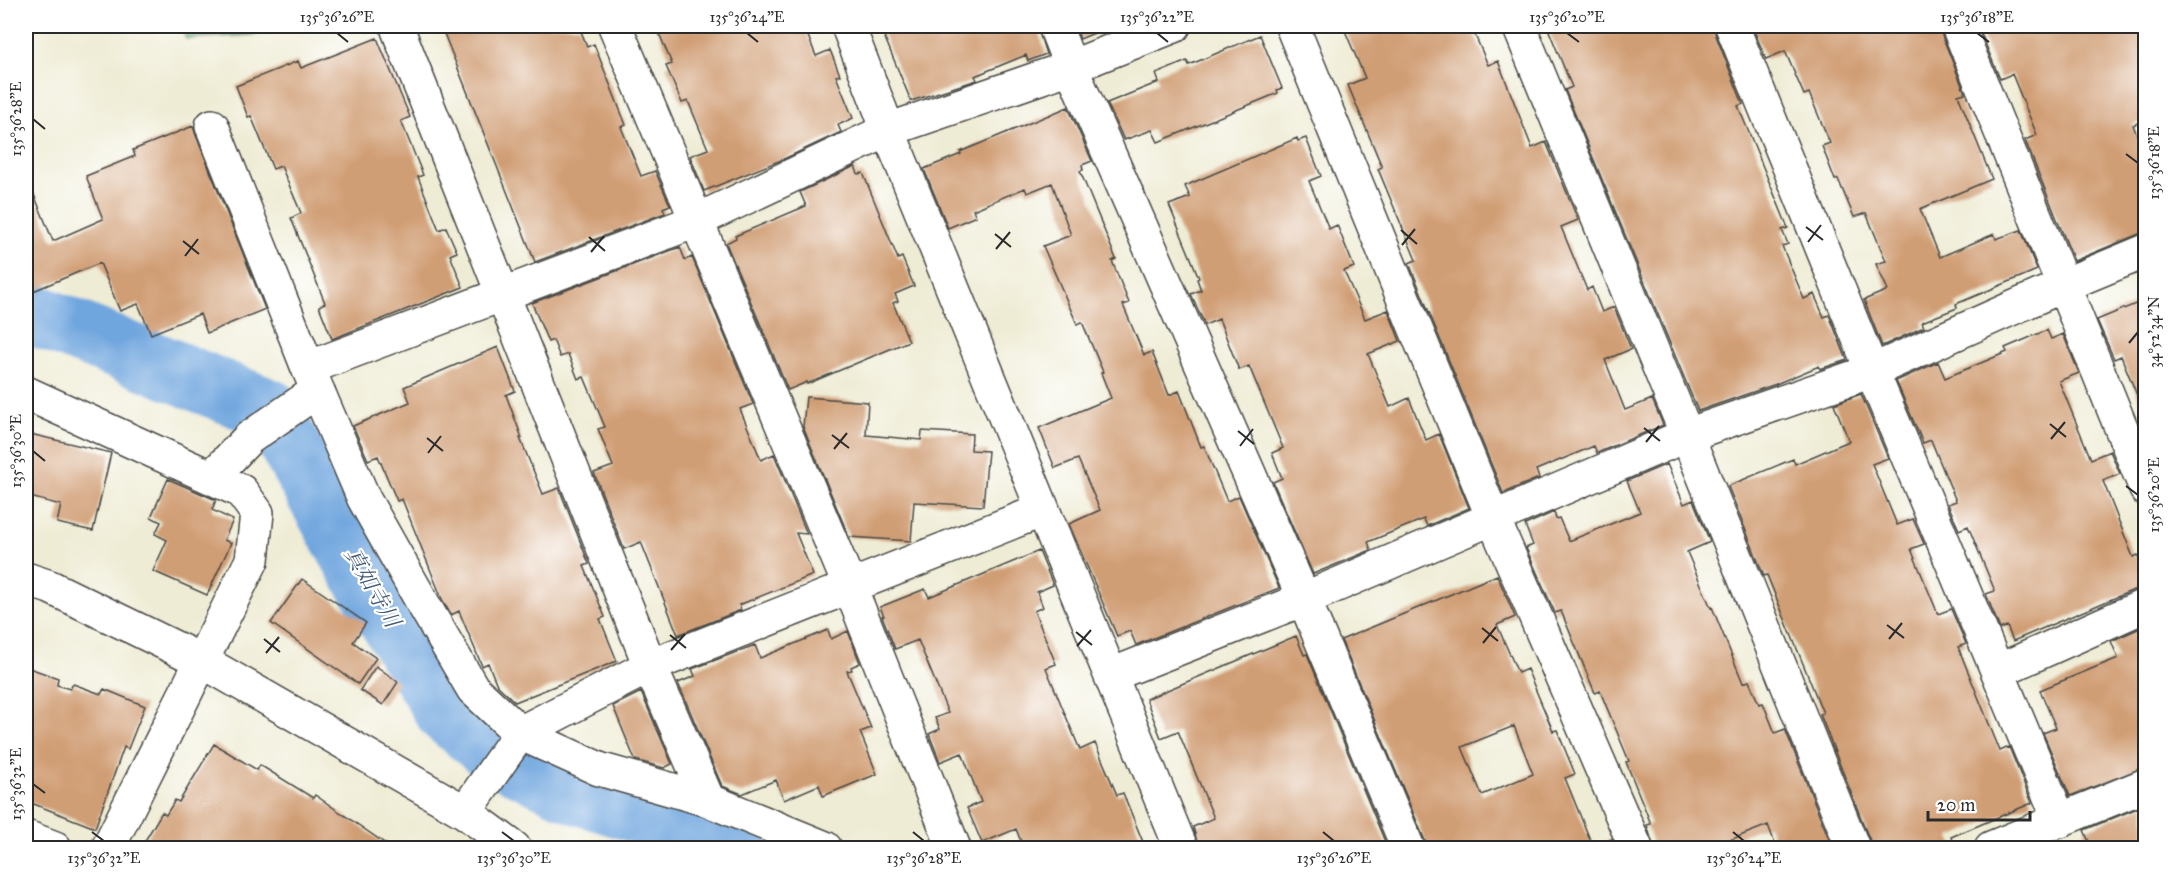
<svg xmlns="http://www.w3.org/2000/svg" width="2171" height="874" font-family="'IM FELL Great Primer','Noto Serif JP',serif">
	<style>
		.forest { fill: #64b07a; stroke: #486e52; stroke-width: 1.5 }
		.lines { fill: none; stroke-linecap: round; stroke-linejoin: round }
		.river { stroke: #70a6de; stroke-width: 62 }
		.building { fill: #d09e75; fill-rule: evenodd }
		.minor-casing { stroke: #484844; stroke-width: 36 }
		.minor { stroke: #fff; stroke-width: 33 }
		.ticks { fill: none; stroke: #2b2b2b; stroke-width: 2 }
		.labels { text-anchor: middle; stroke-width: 4.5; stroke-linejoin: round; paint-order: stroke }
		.water-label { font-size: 22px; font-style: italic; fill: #475c73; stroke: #fff }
		.neatline { fill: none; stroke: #2b2b2b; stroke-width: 2 }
		.ticks-label { font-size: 15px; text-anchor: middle; fill: #2b2b2b }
	</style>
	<rect width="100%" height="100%" fill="#fff"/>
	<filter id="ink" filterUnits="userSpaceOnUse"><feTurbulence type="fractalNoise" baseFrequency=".0167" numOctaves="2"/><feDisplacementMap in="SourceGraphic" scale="12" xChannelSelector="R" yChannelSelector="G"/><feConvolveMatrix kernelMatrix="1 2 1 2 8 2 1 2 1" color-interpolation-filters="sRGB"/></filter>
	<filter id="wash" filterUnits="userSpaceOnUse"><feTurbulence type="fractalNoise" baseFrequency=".008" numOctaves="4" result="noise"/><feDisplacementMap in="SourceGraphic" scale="24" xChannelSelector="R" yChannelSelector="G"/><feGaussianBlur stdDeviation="1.35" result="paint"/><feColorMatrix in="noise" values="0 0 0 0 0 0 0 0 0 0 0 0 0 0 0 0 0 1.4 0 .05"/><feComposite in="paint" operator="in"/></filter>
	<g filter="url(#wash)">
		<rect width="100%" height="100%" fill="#efecd5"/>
		<path class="forest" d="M 180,26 L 296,26 L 264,34 L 186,39 Z"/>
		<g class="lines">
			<path class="river" d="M 26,311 L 270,410 L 362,575 L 446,713 L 497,755 L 579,794 L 662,820 L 737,848"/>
		</g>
		<g id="blocks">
			<path class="building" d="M 441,26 L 579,26 L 587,47 L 594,44 L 626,125 L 621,127 L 641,176 L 655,171 L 670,205 L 663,208 L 665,213 L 535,262 Z
				M 656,26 L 804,26 L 816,56 L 830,50 L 840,75 L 836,76 L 853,118 L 838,125 L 841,132 L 786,158 L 704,191 L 690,156 L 708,149 L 688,101 L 682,103 L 666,66 L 672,64 Z
				M 880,26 L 1037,26 L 1046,54 L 1028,61 L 1026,55 L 975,76 L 977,80 L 911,101 Z
				M 1075,26 L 1111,26 L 1080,39 Z
				M 1343,26 L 1471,26 L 1488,65 L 1498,61 L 1532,148 L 1546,142 L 1578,220 L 1561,227 L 1587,290 L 1592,287 L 1602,312 L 1614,307 L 1631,349 L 1605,360 L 1625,410 L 1652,399 L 1663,425 L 1597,453 L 1594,446 L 1536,470 L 1539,478 L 1503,493 L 1409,263 L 1416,260 L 1378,169 L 1382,167 L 1348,85 L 1365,78 Z
				M 1547,26 L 1714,26 L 1715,33 L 1743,104 L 1738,106 L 1788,228 L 1782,230 L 1788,244 L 1782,246 L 1804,299 L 1814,294 L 1824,317 L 1829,315 L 1847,360 L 1820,369 L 1819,366 L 1776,384 L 1698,411 L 1565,90 L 1572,87 Z
				M 1752,26 L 1940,26 L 1941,33 L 1965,93 L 1958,95 L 1992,179 L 1920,209 L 1940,257 L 1994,234 L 1996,239 L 2021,230 L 2037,270 L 1956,304 L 1957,308 L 1922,322 L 1924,327 L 1882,346 L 1864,300 L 1888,290 L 1876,264 L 1886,261 L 1866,213 L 1854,217 L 1838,179 L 1835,180 L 1822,146 L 1830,143 L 1809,93 L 1804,95 L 1785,51 L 1766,59 Z
				M 1978,26 L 2141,26 L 2145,38 L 2145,120 L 2133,125 L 2145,156 L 2145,233 L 2139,234 L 2074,261 L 2025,140 L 2037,135 L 2012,74 L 2000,79 Z
				M 1260,35 L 1282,88 L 1277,90 L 1278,93 L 1158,142 L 1152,130 L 1124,140 L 1107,103 L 1159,82 L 1156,74 L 1187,61 L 1189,65 Z
				M 377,38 L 410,117 L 401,121 L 423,175 L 418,177 L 439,230 L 446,227 L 457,252 L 450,255 L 463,287 L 332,339 L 319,306 L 325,303 L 291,218 L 301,213 L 281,166 L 273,169 L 251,116 L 248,117 L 236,86 L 298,61 L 301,68 Z
				M 1068,107 L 1092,161 L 1082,165 L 1083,170 L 1080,171 L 1116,259 L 1112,261 L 1129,303 L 1123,305 L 1144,355 L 1152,352 L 1169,395 L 1179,391 L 1201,447 L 1204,446 L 1227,501 L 1239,496 L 1279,588 L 1136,645 L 1130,631 L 1117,636 L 1069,524 L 1100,510 L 1078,459 L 1055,468 L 1039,428 L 1111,398 L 1101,373 L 1103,372 L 1082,322 L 1077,324 L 1043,246 L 1071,235 L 1052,183 L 1027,193 L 1025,188 L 973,210 L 976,216 L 948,228 L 924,169 L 961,154 L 960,152 Z
				M 193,126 L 195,133 L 265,309 L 207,333 L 200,314 L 151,334 L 138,304 L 120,311 L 100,263 L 26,294 L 26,175 L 53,241 L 103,219 L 86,176 L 135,156 L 133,150 Z
				M 1297,138 L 1298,141 L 1306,138 L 1321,176 L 1309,181 L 1329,229 L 1337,225 L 1354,267 L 1344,271 L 1365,319 L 1388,310 L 1400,341 L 1368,354 L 1390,407 L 1409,398 L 1426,440 L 1439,434 L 1469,508 L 1427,526 L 1424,519 L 1368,542 L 1371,550 L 1313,574 L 1273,482 L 1282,478 L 1272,453 L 1283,448 L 1249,366 L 1239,370 L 1219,319 L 1205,325 L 1191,294 L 1201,290 L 1197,279 L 1199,278 L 1169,205 L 1190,197 L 1185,186 Z
				M 855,166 L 858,174 L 863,173 L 898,259 L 902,257 L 914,286 L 895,294 L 898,301 L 893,303 L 909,341 L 807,384 L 807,382 L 788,390 L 726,243 L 736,238 L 735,236 L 806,206 L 800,192 Z
				M 680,247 L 685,260 L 692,257 L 753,404 L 740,409 L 761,460 L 774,454 L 807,534 L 796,533 L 813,575 L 739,605 L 741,610 L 678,635 L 641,542 L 624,549 L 594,473 L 613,466 L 598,429 L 605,427 L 584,377 L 578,379 L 568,354 L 560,357 L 553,340 L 548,342 L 532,303 Z
				M 2145,300 L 2145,415 L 2121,356 L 2114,359 L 2097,320 Z
				M 2047,330 L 2051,339 L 2063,334 L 2079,373 L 2059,381 L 2091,459 L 2110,451 L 2120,474 L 2103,481 L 2133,557 L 2138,555 L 2145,574 L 2145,587 L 2138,588 L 2013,641 L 2007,626 L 2000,629 L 1986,594 L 1995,591 L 1968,526 L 1959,530 L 1948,504 L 1956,501 L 1931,440 L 1923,443 L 1896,381 L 1938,362 L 1945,378 L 2007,352 L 2005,348 Z
				M 498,347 L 515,391 L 506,395 L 522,438 L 520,438 L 543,494 L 559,488 L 589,564 L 584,566 L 605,617 L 600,619 L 617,661 L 515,702 L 497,685 L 488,663 L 482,666 L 459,611 L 451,615 L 442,599 L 402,499 L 397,501 L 378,456 L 368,460 L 353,426 L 410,402 L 404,387 Z
				M 1861,394 L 1888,458 L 1872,464 L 1897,525 L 1913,519 L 1924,544 L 1911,549 L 1938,614 L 1951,609 L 1966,644 L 1958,647 L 2000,751 L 2009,747 L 2032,803 L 1951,837 L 1955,849 L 1871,849 L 1870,841 L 1820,714 L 1823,713 L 1767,575 L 1764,576 L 1728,486 L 1793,459 L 1795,464 L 1849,441 L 1834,404 Z
				M 806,397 L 868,402 L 866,435 L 921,440 L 922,431 L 972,434 L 971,450 L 988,451 L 983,506 L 914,502 L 911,541 L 849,537 L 803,427 Z
				M 26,433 L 111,453 L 93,531 L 57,523 L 61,505 L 26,496 Z
				M 1667,464 L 1684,504 L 1693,500 L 1710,542 L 1687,552 L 1711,608 L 1712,607 L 1743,683 L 1749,681 L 1759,704 L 1763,703 L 1775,733 L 1785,729 L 1833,849 L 1777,849 L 1768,825 L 1707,849 L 1654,849 L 1647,825 L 1651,824 L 1626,762 L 1629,761 L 1600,691 L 1595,693 L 1561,611 L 1555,613 L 1526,548 L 1533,545 L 1525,525 L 1554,512 L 1556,519 L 1559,518 L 1569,541 L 1640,512 L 1627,481 Z
				M 168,479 L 216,500 L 212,510 L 233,520 L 224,540 L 231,543 L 207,595 L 153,571 L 167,540 L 155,534 L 161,522 L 151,517 Z
				M 1039,551 L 1053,585 L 1037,592 L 1043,607 L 1034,611 L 1056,664 L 1046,668 L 1080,750 L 1095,743 L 1117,795 L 1123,793 L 1145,847 L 1158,841 L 1161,849 L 1024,849 L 1016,829 L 982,843 L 967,808 L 981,802 L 962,753 L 940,762 L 929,734 L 940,729 L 935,718 L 948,713 L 918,640 L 895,649 L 882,616 L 884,616 L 880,607 L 925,589 L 929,597 Z
				M 1497,575 L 1515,617 L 1497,625 L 1518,673 L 1527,669 L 1553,731 L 1557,730 L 1575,774 L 1565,778 L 1593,847 L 1612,839 L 1616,849 L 1426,849 L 1425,841 L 1341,640 ZM 1514,726 L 1533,774 L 1482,795 L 1462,747 Z
				M 302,579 L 366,623 L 353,642 L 376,658 L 358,684 L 271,623 Z
				M 2145,626 L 2145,767 L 2070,796 L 2043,733 L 2056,728 L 2040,690 L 2118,658 L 2111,641 Z
				M 828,630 L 831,639 L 848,631 L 860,663 L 851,667 L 852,670 L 847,671 L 871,728 L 860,732 L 877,774 L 823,796 L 819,785 L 784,800 L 776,780 L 742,794 L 722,786 L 678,683 L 695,676 L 692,669 L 755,645 L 760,658 Z
				M 1296,636 L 1304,655 L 1307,654 L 1388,849 L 1199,849 L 1193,827 L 1214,818 L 1178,731 L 1161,738 L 1146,699 Z
				M 376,666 L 398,682 L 383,705 L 360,690 Z
				M 26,667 L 58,678 L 57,685 L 70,689 L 73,684 L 101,694 L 104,689 L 145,706 L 128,749 L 124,747 L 95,828 L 26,801 Z
				M 641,692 L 672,764 L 664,768 L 635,760 L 613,706 Z
				M 214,744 L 257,770 L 260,765 L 313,798 L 315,795 L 393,849 L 140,849 L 162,812 L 166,815 L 175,800 L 179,802 Z
				M 2145,805 L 2145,849 L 2092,849 L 2084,830 Z"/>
		</g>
	</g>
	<g filter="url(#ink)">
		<use href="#blocks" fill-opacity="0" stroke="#484844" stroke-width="1.5"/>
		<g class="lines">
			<defs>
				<path id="minor" d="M 615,26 L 850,587 L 954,848
					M 848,26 L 888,130 L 1071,67 L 1174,26
					M 1055,26 L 1071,67 L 1304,599 L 1687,435 L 1872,371 L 2064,285 L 2146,251
					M 1292,26 L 1493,518 L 1636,848
					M 1519,26 L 1687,435 L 1853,848
					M 1732,26 L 1872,371 L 2060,821
					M 1958,26 L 2146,489
					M 398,30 L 650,666 L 708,800
					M 212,126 L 308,368
					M 26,393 L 241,491 L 257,513 L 252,560 L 108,848
					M 212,477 L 249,438 L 317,391
					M 26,579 L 50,587 L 202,661 L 465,812 L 514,848
					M 1998,671 L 2146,605
					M 1111,675 L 1304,599 L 1408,848
					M 465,812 L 520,733 L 650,666 L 1043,510
					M 26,837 L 55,848
					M 825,848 L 708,800 L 599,769 L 520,733 L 473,689 L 425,607 L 364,499 L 308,368 L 696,221 L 888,130 L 1181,848
					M 1991,848 L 2146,785"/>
			</defs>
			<use href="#minor" class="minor-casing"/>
			<use href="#minor" class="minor"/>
		</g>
	</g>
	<path class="ticks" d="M 337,33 L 348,42M 747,33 L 758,42M 1157,33 L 1168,42M 1567,33 L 1579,42M 1977,33 L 1989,42M 33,119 L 45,129M 2126,154 L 2138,163M 1806,227 L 1823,240M 1401,230 L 1417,244M 995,234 L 1011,247M 589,237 L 605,251M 183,241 L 199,254M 1808,242 L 1821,225M 1402,245 L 1415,229M 996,249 L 1010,232M 591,252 L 604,236M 185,256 L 198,239M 2129,343 L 2138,332M 2050,424 L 2066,437M 1644,428 L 1660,441M 1238,431 L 1254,444M 832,435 L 849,448M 427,438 L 443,451M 2051,439 L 2065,422M 1646,442 L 1659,426M 1240,446 L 1253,429M 834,449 L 847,433M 33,451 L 45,461M 428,453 L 441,436M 2126,486 L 2138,495M 1887,625 L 1904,638M 1482,628 L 1498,641M 1076,632 L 1092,645M 670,635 L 686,648M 264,639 L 280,652M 1889,639 L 1902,623M 1483,643 L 1496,627M 1077,646 L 1091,630M 671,650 L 685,634M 266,653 L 279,637M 33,784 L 45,793M 92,832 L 104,841M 502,832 L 514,841M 913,832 L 924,841M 1323,832 L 1334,841M 1733,832 L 1744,841"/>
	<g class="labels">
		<g class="water-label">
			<text transform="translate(373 587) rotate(60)" y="8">真如寺川</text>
		</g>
	</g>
	<rect width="2171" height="874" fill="none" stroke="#fff" stroke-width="66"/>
	<path d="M1928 811v9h102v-9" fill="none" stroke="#2b2b2b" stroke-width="3"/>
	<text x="1937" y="811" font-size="18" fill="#2b2b2b" stroke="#ffffff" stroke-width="4.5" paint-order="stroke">20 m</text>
	<rect x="33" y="33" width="2105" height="808" class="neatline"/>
	<g class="ticks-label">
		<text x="337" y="22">135°36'26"E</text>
		<text x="747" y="22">135°36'24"E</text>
		<text x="1157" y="22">135°36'22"E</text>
		<text x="1567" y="22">135°36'20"E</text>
		<text x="1977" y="22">135°36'18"E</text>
		<text transform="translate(16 119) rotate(-90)" y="5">135°36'28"E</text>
		<text transform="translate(2154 163) rotate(-90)" y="5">135°36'18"E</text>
		<text transform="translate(2154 332) rotate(-90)" y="5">34°52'34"N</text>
		<text transform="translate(16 451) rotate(-90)" y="5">135°36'30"E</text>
		<text transform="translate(2154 495) rotate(-90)" y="5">135°36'20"E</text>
		<text transform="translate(16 784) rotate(-90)" y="5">135°36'32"E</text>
		<text x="104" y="863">135°36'32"E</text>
		<text x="514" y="863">135°36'30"E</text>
		<text x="924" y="863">135°36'28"E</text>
		<text x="1334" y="863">135°36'26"E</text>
		<text x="1744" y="863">135°36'24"E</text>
	</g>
</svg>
